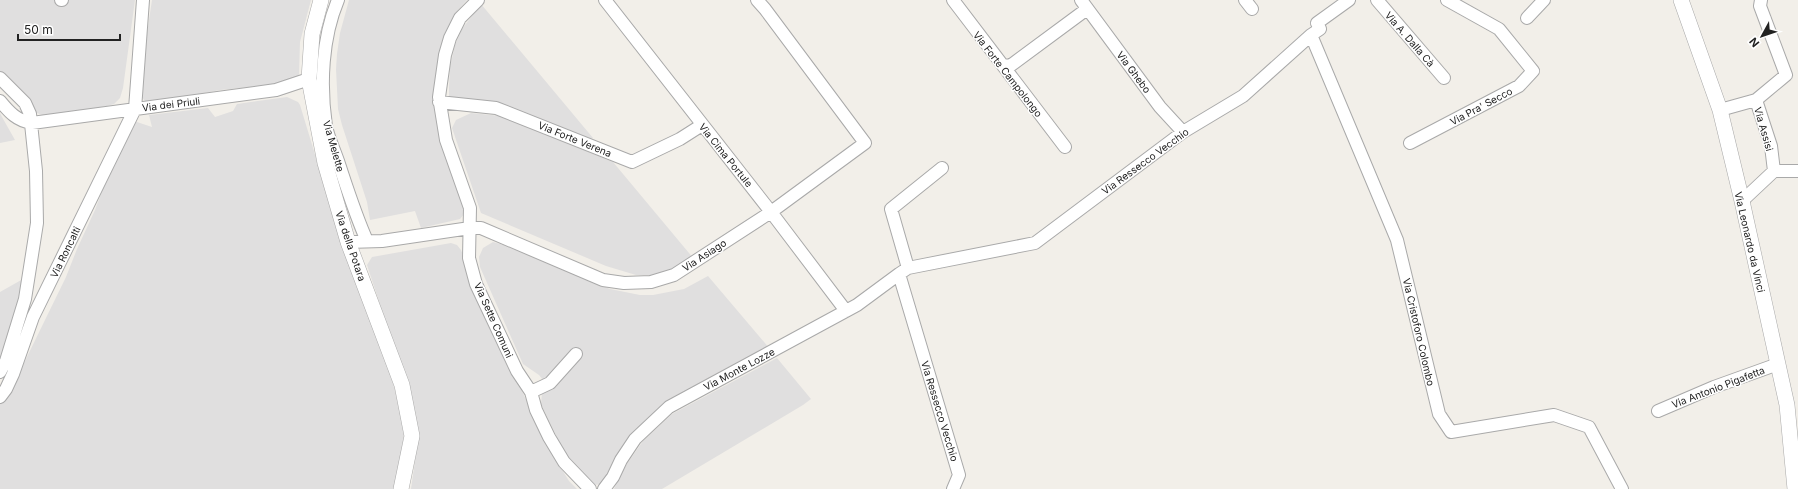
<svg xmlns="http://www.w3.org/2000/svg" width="1798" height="489" font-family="Inter,sans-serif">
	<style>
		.residential { fill: #e0dfdf }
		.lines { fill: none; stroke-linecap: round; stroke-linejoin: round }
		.minor-casing { stroke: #a9a9a9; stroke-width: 14 }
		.tertiary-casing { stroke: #a9a9a9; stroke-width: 16 }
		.minor { stroke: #fff; stroke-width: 12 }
		.tertiary { stroke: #fff; stroke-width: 15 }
		.labels { text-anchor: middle; stroke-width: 3; stroke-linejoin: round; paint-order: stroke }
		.street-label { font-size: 10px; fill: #222; stroke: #fff }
	</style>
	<rect width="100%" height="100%" fill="#f2efe9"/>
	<path class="residential" d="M 0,0 L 135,0 L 123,88 L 120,98 L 114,104 L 107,106 L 63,113 L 42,115 L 32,111 L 0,71 Z
		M 152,0 L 311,0 L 300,42 L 299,76 L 291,83 L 220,90 L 151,103 L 145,101 L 138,93 Z
		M 349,0 L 467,0 L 458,10 L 446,34 L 437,65 L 433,102 L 438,126 L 465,202 L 464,214 L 460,219 L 421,228 L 415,211 L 370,220 L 367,202 L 342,125 L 338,109 L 336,69 L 337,54 L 340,33 Z
		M 481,4 L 593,138 L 591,139 L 522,112 L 453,101 L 449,96 L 449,87 L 450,67 L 455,45 L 462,29 Z
		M 287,97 L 298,102 L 300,105 L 334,217 L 390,372 L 402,416 L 404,435 L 395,489 L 0,489 L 0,401 L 24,363 L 66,277 L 77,249 L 95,210 L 116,154 L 134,121 L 152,127 L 149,115 L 208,108 L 215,117 L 233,111 L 237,104 Z
		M 0,113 L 2,117 L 15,140 L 0,143 Z
		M 471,113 L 501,116 L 613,162 L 694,259 L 660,275 L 636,275 L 606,266 L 481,213 L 452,128 L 456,120 Z
		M 493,242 L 518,249 L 610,289 L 640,295 L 653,295 L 684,289 L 708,276 L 770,349 L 737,366 L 628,441 L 601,484 L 594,485 L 566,456 L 541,404 L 542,393 L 548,386 L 539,375 L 523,364 L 480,267 L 479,257 L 483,248 Z
		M 451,243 L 457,245 L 461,250 L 501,347 L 550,450 L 569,481 L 577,489 L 411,489 L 419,433 L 414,408 L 367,265 L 372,257 Z
		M 23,279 L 21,294 L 0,361 L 0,292 Z
		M 777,358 L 811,399 L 803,405 L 662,489 L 614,489 L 624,468 L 643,441 L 672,414 Z"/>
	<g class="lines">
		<defs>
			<path id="minor" d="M 61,0 L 62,0
				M 338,0 C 322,38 320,85 326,126 C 328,137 334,149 338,161 C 347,188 355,214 367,241
				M 478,0 L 460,18 L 450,38 L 445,55 L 439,97 L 446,140 L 470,208 L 469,258 L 476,284 L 517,371 L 531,392 L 536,410 L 549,437 L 564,462 L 590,489
				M 605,0 L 771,212 L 846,311
				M 953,0 L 1065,147
				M 1081,0 L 1160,107 L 1183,132
				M 1245,0 L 1252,9
				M 1377,0 L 1444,78
				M 1527,18 L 1544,0
				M 1311,35 L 1397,240 L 1439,414 L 1451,432 L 1554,415 L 1589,427 L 1622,489
				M 1003,65 L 1010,66 L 1087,9
				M 0,78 L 25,103 L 30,114 L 36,171 L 37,223 L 25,299 L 6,361 L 0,372
				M 1756,100 L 1786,75 L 1760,6 L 1761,0
				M 0,101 C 9,112 17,121 32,123 L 276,90 L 309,79
				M 439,102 L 496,108 L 632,162 L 680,139 L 702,125
				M 1720,110 L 1756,100 L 1771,146 L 1774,171
				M 1410,143 L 1519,86 L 1533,71 L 1499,29 L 1447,0
				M 942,168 L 891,209 L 908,268 L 899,274 L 959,475 L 953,489
				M 1742,201 L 1774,171 L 1798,171
				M 348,242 L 382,241 L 470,228 L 481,228 L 603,280 L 624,283 L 651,282 L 674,275 L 771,212 L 865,143 L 765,9 L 757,0
				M 908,268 L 1035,243 L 1183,132 L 1243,96 L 1311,35 L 1320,29 L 1317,23 L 1349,0
				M 531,392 L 550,383 L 576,354
				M 0,397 L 6,389 L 13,374 L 33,317 L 135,109 L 143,0
				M 1658,411 L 1714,387 L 1778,364
				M 604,489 L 613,477 L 621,460 L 635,439 L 669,407 L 857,305 L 899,274"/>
			<path id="tertiary" d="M 321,0 L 312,34 L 309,79 L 325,163 L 348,242 L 402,385 L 412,436 L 401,489
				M 1681,0 L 1720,110 L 1742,201 L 1787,405 L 1795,489"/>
		</defs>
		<use href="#minor" class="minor-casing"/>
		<use href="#tertiary" class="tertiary-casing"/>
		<use href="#minor" class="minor"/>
		<use href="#tertiary" class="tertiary"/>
	</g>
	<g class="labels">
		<g class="street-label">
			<text transform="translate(1410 39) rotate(49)" y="4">Via A. Dalla Cà</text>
			<text transform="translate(1134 72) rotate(53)" y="4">Via Ghebo</text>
			<text transform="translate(1008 74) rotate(52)" y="4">Via Forte Campolongo</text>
			<text transform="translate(171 104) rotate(-7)" y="4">Via dei Priuli</text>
			<text transform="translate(1481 106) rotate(-28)" y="4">Via Pra' Secco</text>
			<text transform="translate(1764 129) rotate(74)" y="4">Via Assisi</text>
			<text transform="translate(575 139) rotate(22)" y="4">Via Forte Verena</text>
			<text transform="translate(334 146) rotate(74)" y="4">Via Melette</text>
			<text transform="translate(726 155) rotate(51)" y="4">Via Cima Portule</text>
			<text transform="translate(1145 161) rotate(-36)" y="4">Via Ressecco Vecchio</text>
			<text transform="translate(1750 242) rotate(77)" y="4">Via Leonardo da Vinci</text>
			<text transform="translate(351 246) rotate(71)" y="4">Via della Potara</text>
			<text transform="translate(65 252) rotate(-64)" y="4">Via Roncalti</text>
			<text transform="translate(704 255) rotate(-33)" y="4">Via Asiago</text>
			<text transform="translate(494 320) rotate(66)" y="4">Via Sette Comuni</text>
			<text transform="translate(1419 332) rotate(77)" y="4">Via Cristoforo Colombo</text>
			<text transform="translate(739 369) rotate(-28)" y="4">Via Monte Lozze</text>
			<text transform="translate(1718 387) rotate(-21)" y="4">Via Antonio Pigafetta</text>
			<text transform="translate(940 411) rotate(73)" y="4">Via Ressecco Vecchio</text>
		</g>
	</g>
	<g transform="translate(1762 36) rotate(230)" stroke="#ffffff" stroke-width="3" paint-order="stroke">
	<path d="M0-3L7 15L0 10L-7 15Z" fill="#222222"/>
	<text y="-6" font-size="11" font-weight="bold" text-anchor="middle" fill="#222222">N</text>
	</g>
	<path d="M18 34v6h102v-6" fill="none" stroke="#222222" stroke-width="2"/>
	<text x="24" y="34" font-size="12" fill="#222222" stroke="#ffffff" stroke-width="3" paint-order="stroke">50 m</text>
</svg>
